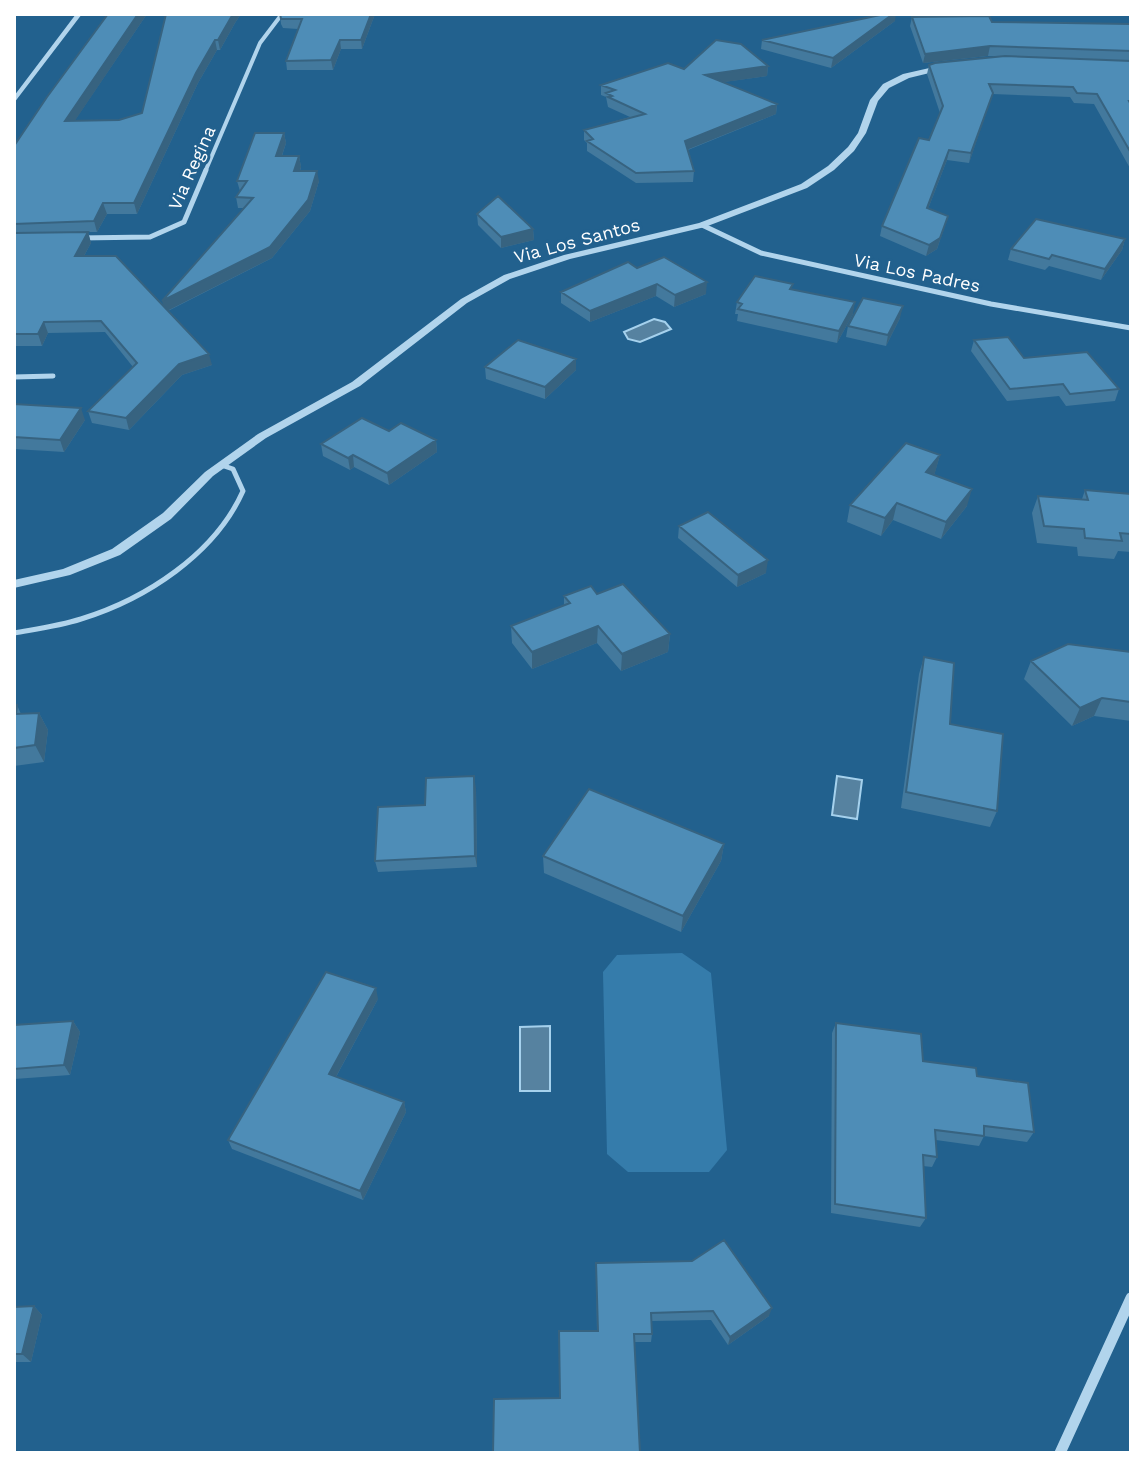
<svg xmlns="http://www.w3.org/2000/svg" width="1145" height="1467" font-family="'Work Sans',sans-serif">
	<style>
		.green { fill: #357cab }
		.water { fill: #5682a0; stroke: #a5d1ed; stroke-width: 2 }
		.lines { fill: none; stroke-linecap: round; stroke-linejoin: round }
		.service { stroke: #b1d4ec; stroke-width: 5 }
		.minor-far2 { stroke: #b1d4ec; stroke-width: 4 }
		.minor-far1 { stroke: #b1d4ec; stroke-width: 5 }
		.minor { stroke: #b1d4ec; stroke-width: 11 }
		.tertiary { fill: #b1d4ec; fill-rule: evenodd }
		.wall { fill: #43799d }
		.shaded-wall { fill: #376380 }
		.building { fill: #4e8db7; stroke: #376380; stroke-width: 2 }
		.labels { text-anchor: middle; stroke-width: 6; stroke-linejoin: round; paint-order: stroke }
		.far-street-label { font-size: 18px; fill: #fff; stroke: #22618e }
	</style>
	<rect width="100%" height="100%" fill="#22618e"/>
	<path class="green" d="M 682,953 L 711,973 L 727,1150 L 709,1172 L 628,1172 L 607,1154 L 603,972 L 617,955 Z"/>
	<path class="water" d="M 654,319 L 665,322 L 671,329 L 640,342 L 628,339 L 624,332 Z
		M 837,776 L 862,780 L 857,819 L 832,815 Z
		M 550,1026 L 550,1091 L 520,1091 L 520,1027 Z"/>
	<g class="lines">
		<path class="service" d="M 14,633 C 36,629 59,626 81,619 C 146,599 215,554 243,491 L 233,469 L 221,465"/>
		<path class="minor-far2" d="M 205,172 L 260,43 L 282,14"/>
		<path class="minor-far1" d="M 702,225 L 761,253 L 991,304 L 1131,328
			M 79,238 L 150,237 L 184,222 L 206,170
			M 14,377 L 53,376"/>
		<path class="minor" d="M 1060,1453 L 1131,1298"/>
		<path class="tertiary" d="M 76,14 L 82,14 L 14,103 L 14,96 Z
			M 947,64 L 950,68 L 909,78 L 889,88 L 878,101 L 866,133 L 854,151 L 834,170 L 807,188 L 705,227 L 570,259 L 510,279 L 467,303 L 360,386 L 266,438 L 213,476 L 171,519 L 120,555 L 70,575 L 14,588 L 14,580 L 63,569 L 112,549 L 163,513 L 205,472 L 258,434 L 352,382 L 461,299 L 504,275 L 564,255 L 699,223 L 801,184 L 828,166 L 848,147 L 858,133 L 870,100 L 883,84 L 903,74 Z"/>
	</g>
	<path class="wall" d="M 147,14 L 75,120 L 119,120 L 142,113 L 166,14 L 241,14 L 235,23 L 220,50 L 217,50 L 198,83 L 137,214 L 107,214 L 97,232 L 88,232 L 91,243 L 84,256 L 163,305 L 244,208 L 238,208 L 236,197 L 240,191 L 237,181 L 284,133 L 286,143 L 282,156 L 299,156 L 301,167 L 300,171 L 319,181 L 310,211 L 272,258 L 168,311 L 212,365 L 182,375 L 129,430 L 92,423 L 88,411 L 133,367 L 105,332 L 48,333 L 42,346 L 14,346 L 14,146 Z
		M 280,14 L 375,14 L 362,49 L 341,49 L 333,70 L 287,70 L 286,61 L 298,29 L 283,28 L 281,24 Z
		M 912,17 L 992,22 L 1131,24 L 1131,170 L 1094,104 L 1074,103 L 1070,97 L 992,94 L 969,163 L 947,160 L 928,209 L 948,216 L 937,249 L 926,256 L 880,236 L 882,226 L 929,140 L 940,113 L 927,74 L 929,65 L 1001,56 L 988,56 L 923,63 L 910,26 Z
		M 895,21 L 831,68 L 761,49 L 762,40 Z
		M 768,66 L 767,76 L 723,82 L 777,104 L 776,114 L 688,150 L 694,171 L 693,182 L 636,183 L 587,151 L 587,143 L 584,140 L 584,130 L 630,117 L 608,107 L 606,97 L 601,95 L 601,85 L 684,69 Z
		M 477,214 L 533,229 L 534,240 L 501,248 L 478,225 Z
		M 1125,239 L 1122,250 L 1101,280 L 1049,266 L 1045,270 L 1008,260 L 1011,249 Z
		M 637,268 L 706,294 L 674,307 L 656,296 L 590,322 L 561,303 L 561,292 Z
		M 792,289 L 853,314 L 837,343 L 737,321 L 738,314 L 735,314 L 737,302 Z
		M 900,318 L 886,346 L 846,337 L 848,326 Z
		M 974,340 L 1119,389 L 1115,401 L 1066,406 L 1059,396 L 1007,401 L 971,351 Z
		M 576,359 L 576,370 L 545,399 L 486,379 L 485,367 Z
		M 14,404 L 85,420 L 64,452 L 14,449 Z
		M 389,431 L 436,440 L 437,452 L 389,485 L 354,467 L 350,470 L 323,456 L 321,444 Z
		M 940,455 L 934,475 L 967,506 L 941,539 L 893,520 L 881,536 L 847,522 L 850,505 Z
		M 1085,490 L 1131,494 L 1131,552 L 1118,551 L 1114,559 L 1078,556 L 1077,547 L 1037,543 L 1032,513 L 1038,496 L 1082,499 Z
		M 679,526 L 766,573 L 737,587 L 678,538 Z
		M 597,594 L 670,634 L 668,652 L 621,671 L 597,643 L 532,669 L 512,643 L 511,626 L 564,605 L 564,596 Z
		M 1131,652 L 1131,721 L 1094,716 L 1072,726 L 1024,679 L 1031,661 Z
		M 924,657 L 950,724 L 997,811 L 990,827 L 901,808 L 919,674 Z
		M 17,705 L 21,714 L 39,713 L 48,730 L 44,762 L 14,766 L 14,706 Z
		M 476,788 L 477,867 L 378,872 L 375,861 L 425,805 Z
		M 724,844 L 721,861 L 681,932 L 544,873 L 543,856 Z
		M 378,999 L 336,1077 L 404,1102 L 406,1112 L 363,1200 L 232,1149 L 228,1140 Z
		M 73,1021 L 80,1032 L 70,1075 L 14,1079 L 14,1025 Z
		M 836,1023 L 923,1061 L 977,1076 L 1034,1132 L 1027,1142 L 984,1136 L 979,1146 L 936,1140 L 937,1157 L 932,1167 L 923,1166 L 926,1218 L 920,1227 L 831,1213 L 832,1033 Z
		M 596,1263 L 769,1316 L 728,1345 L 711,1320 L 652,1321 L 652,1334 L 651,1342 L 635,1342 L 560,1398 L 597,1331 Z
		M 34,1306 L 42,1315 L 31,1362 L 14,1362 L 14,1307 Z"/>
	<path class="shaded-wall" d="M 138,14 L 147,14 L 68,131 L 65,121 Z
		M 233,14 L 241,14 L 235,23 L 220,50 L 218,40 Z
		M 371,14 L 375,14 L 362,49 L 361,40 Z
		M 893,14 L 896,14 L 895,21 L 831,68 L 833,58 Z
		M 215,40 L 217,50 L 198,83 L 137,214 L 134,203 L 196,73 Z
		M 340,40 L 341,49 L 333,70 L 331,60 Z
		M 990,46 L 988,56 L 923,63 L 925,54 Z
		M 768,66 L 767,76 L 704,85 L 705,75 Z
		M 993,93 L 990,103 L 969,163 L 971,153 Z
		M 777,104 L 776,114 L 684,151 L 685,141 Z
		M 284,133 L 286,143 L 278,167 L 276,156 Z
		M 949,150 L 947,160 L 924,219 L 927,208 Z
		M 299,156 L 301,167 L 296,181 L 294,171 Z
		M 317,171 L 319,181 L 310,211 L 272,258 L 165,312 L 162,301 Z
		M 103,203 L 107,214 L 97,232 L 94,221 Z
		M 948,216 L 937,249 L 926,256 L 929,245 Z
		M 533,229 L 534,240 L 501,248 L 501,237 Z
		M 88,232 L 91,243 L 78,267 L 75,256 Z
		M 1125,239 L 1122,250 L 1101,280 L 1105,269 Z
		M 707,282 L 706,294 L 674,307 L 675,295 Z
		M 657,284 L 656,296 L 590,322 L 590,311 Z
		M 855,302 L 853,314 L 837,343 L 839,331 Z
		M 903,306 L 900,318 L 886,346 L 888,335 Z
		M 44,322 L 48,333 L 42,346 L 38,334 Z
		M 209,354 L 212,365 L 182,375 L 129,430 L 126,418 L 179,364 Z
		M 576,359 L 576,370 L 545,399 L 545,387 Z
		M 81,408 L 85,420 L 64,452 L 60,440 Z
		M 436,440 L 437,452 L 389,485 L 387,473 Z
		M 353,455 L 354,467 L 350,470 L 348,458 Z
		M 940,455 L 935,473 L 921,489 L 926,472 Z
		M 972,489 L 967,506 L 941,539 L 946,522 Z
		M 897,503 L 893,520 L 881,536 L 885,518 Z
		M 768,560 L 766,573 L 737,587 L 738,575 Z
		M 598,626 L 597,643 L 532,669 L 532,652 Z
		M 670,634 L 668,652 L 621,671 L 622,654 Z
		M 1102,698 L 1094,716 L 1072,726 L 1080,708 Z
		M 39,713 L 48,730 L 44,762 L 35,745 Z
		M 474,776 L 476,788 L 477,867 L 475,856 Z
		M 724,844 L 721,861 L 681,932 L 683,916 Z
		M 376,988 L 378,999 L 332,1084 L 329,1074 Z
		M 73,1021 L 80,1032 L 70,1075 L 64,1065 Z
		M 404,1102 L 406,1112 L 363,1200 L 360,1191 Z
		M 34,1306 L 42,1315 L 31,1362 L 22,1354 Z
		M 772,1308 L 769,1316 L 728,1345 L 730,1337 Z"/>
	<path class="building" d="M 108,14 L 138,14 L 65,121 L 119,120 L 142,113 L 166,14 L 233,14 L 218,40 L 215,40 L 196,73 L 134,203 L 103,203 L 94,221 L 14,224 L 14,146 L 47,97 Z
		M 280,14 L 371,14 L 361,40 L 340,40 L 331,60 L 286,61 L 302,19 L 281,19 Z
		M 885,14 L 893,14 L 833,58 L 762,40 Z
		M 989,16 L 992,22 L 1131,24 L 1131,51 L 990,46 L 925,54 L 912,17 Z
		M 716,40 L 741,44 L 768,66 L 705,75 L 777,104 L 685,141 L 694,171 L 636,173 L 587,141 L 593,139 L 584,130 L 645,114 L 608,97 L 612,96 L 606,93 L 615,90 L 601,85 L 668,63 L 684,69 Z
		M 1005,56 L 1131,61 L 1131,101 L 1129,101 L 1131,105 L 1131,153 L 1097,94 L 1077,93 L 1073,87 L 989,84 L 993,93 L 971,153 L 949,150 L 927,208 L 948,216 L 940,238 L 929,245 L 882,226 L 919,138 L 929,140 L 943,106 L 929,65 L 935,63 Z
		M 255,133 L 284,133 L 276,156 L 299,156 L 294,171 L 317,171 L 308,200 L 270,247 L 162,301 L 253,198 L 236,197 L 247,181 L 237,181 Z
		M 498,196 L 533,229 L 501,237 L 477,214 Z
		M 1036,219 L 1125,239 L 1105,269 L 1052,255 L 1049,259 L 1011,249 Z
		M 88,232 L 75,256 L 116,256 L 209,354 L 179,364 L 126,418 L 88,411 L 137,363 L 101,321 L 44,322 L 38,334 L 14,334 L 14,233 Z
		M 664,257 L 707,282 L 675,295 L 657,284 L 590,311 L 561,292 L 628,262 L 637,268 Z
		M 755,276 L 793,284 L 790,289 L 855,302 L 839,331 L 738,309 L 742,304 L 737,302 Z
		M 863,298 L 903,306 L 888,335 L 848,326 Z
		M 1008,337 L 1024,358 L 1087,352 L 1119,389 L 1070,394 L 1063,384 L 1010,389 L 974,340 Z
		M 518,340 L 576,359 L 545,387 L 485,367 Z
		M 14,404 L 81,408 L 60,440 L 14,437 Z
		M 362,418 L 389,431 L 401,423 L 436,440 L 387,473 L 353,455 L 348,458 L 321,444 Z
		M 906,443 L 940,455 L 926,472 L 972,489 L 946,522 L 897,503 L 885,518 L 850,505 Z
		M 1085,490 L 1131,494 L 1131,534 L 1120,533 L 1122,541 L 1085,538 L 1084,529 L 1044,526 L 1038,496 L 1088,500 Z
		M 708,512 L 768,560 L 738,575 L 679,526 Z
		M 623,584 L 670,634 L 622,654 L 598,626 L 532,652 L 511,626 L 570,603 L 564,596 L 591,586 L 597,594 Z
		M 1068,644 L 1131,652 L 1131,702 L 1102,698 L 1080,708 L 1031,661 Z
		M 924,657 L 954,663 L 950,724 L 1003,734 L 997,811 L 906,792 Z
		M 17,705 L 16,714 L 39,713 L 35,745 L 14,748 L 14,706 Z
		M 474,776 L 475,856 L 375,861 L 378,807 L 425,805 L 426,778 Z
		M 589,789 L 724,844 L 683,916 L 543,856 Z
		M 326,972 L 376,988 L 329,1074 L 404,1102 L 360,1191 L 228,1140 Z
		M 73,1021 L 64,1065 L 14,1069 L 14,1025 Z
		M 836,1023 L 921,1034 L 923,1061 L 976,1068 L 977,1076 L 1028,1083 L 1034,1132 L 984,1126 L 984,1136 L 935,1130 L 937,1157 L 923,1155 L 926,1218 L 835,1204 Z
		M 724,1240 L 772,1308 L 730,1337 L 713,1311 L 651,1313 L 652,1334 L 634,1334 L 640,1453 L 493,1453 L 494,1399 L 560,1398 L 559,1331 L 598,1331 L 596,1263 L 692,1261 Z
		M 34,1306 L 22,1354 L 14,1354 L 14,1307 Z"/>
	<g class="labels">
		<g class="far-street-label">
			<text transform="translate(192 168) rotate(-66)" y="6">Via Regina</text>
			<text transform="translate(577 241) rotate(-15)" y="6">Via Los Santos</text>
			<text transform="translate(917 273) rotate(12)" y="6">Via Los Padres</text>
		</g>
	</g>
	<rect width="1145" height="1467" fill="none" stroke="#ffffff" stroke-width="32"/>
</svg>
